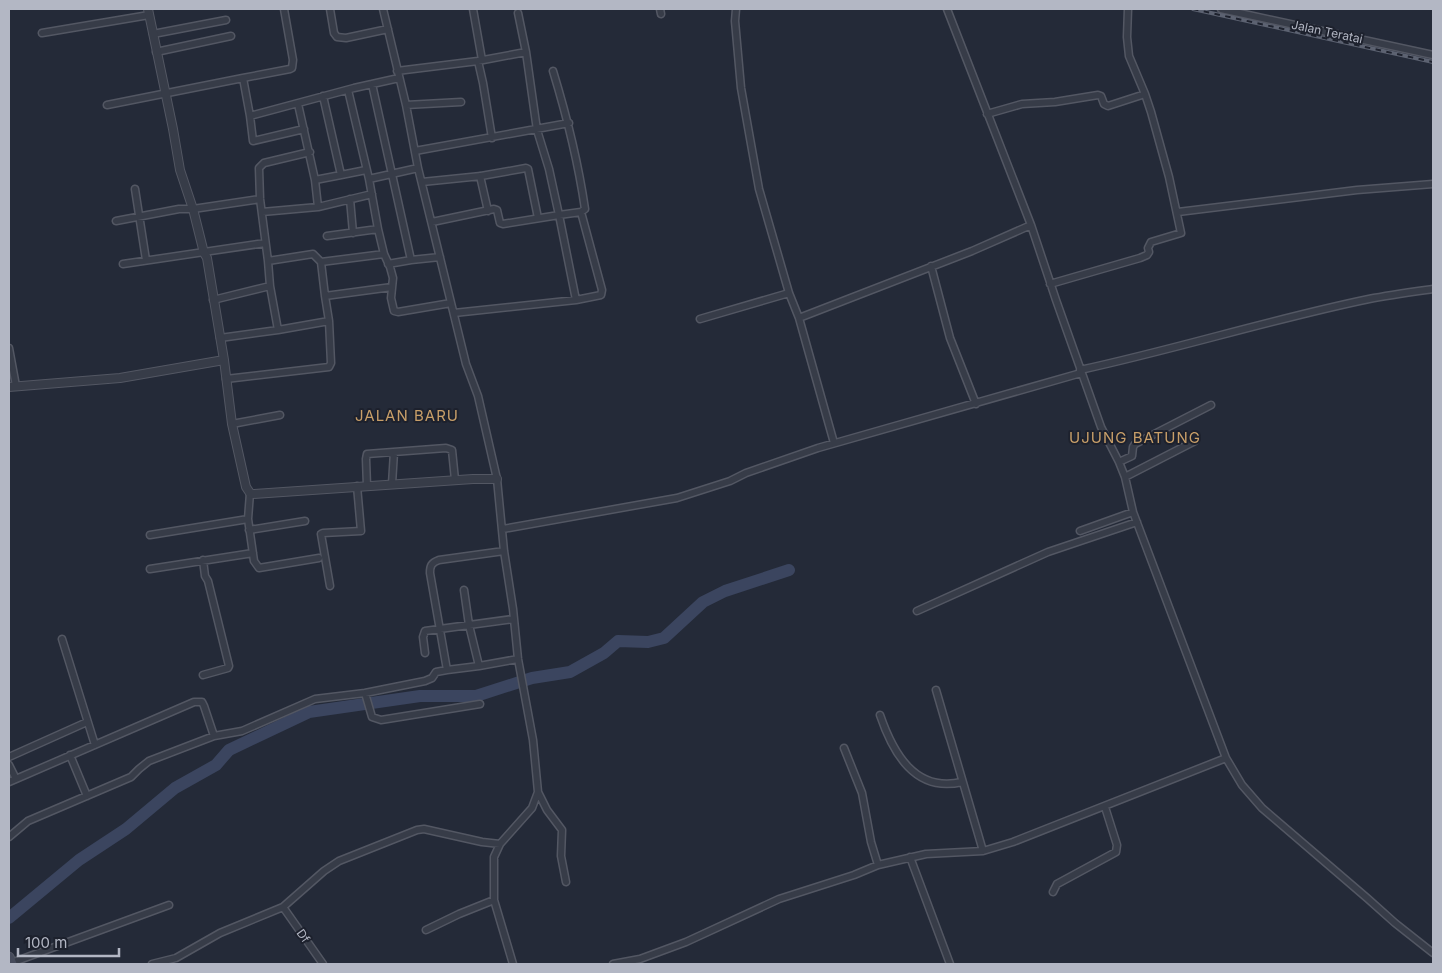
<svg xmlns="http://www.w3.org/2000/svg" width="1442" height="973" font-family="Inter,sans-serif">
	<style>
		.lines { fill: none; stroke-linecap: round; stroke-linejoin: round }
		.river { stroke: #3b455f; stroke-width: 12 }
		.minor-casing { stroke: #535763; stroke-width: 9 }
		.tertiary-casing { stroke: #535763; stroke-width: 10 }
		.secondary-casing { stroke: #535763; stroke-width: 11 }
		.minor { stroke: #373c48; stroke-width: 6 }
		.tertiary { stroke: #373c48; stroke-width: 8 }
		.secondary { stroke: #464b5b; stroke-width: 9 }
		.rail-casing { stroke: #5c6271; stroke-width: 4 }
		.rail { stroke: #1d212d; stroke-width: 2; stroke-dasharray: 5.5; stroke-linecap: butt }
		.labels { text-anchor: middle; stroke-width: 4; stroke-linejoin: round; paint-order: stroke }
		.street-label { font-size: 12px; fill: #b3b7c4; stroke: #1d212d }
		.quarter-label { font-size: 15px; letter-spacing: 1px; fill: #c89f69; stroke: #1d212d }
	</style>
	<rect width="100%" height="100%" fill="#242a38"/>
	<g class="lines">
		<path class="river" d="M 9,918 L 79,860 L 126,829 L 175,788 L 216,765 L 229,750 L 309,712 L 420,696 L 476,696 L 532,678 L 570,672 L 604,653 L 618,641 L 648,642 L 664,638 L 703,602 L 725,591 L 789,570"/>
		<defs>
			<path id="minor" d="M 330,9 L 334,33 L 337,37 L 346,38 L 388,29
				M 383,9 L 406,105 L 418,168 L 466,364 L 478,396 L 497,479 L 504,551 L 513,609 L 518,659 L 533,740 L 538,792 L 532,808 L 500,844 L 494,857 L 494,900 L 513,964
				M 473,9 L 482,60
				M 660,9 L 661,14
				M 736,9 L 735,21 L 741,88 L 759,189 L 789,293 L 799,318 L 834,443
				M 1221,9 L 1433,55
				M 518,13 L 526,52
				M 42,33 L 149,15
				M 153,34 L 226,20
				M 156,52 L 231,36
				M 478,61 L 483,83 L 492,138
				M 397,71 L 478,61 L 526,52 L 537,130 L 549,169 L 559,215 L 581,212
				M 243,78 L 290,69 L 292,68 L 293,60 L 284,9
				M 372,84 L 411,260 L 440,257
				M 348,90 L 369,179 L 378,229 L 384,254 L 390,267 L 393,278 L 391,298 L 394,311 L 398,312 L 451,303
				M 323,96 L 341,175 L 366,170
				M 298,104 L 315,180 L 341,175
				M 107,105 L 243,78 L 250,116 L 354,88 L 399,78
				M 406,105 L 461,102
				M 987,114 L 1022,104 L 1055,102 L 1098,95 L 1101,96 L 1104,104 L 1108,106 L 1145,94
				M 250,116 L 253,141 L 304,129
				M 415,151 L 569,123
				M 480,176 L 488,211
				M 369,179 L 418,168
				M 315,180 L 318,207 L 372,194
				M 422,182 L 481,176 L 526,168 L 528,169 L 538,218
				M 135,189 L 146,260
				M 350,199 L 353,233
				M 193,209 L 260,199
				M 262,212 L 318,207
				M 1178,212 L 1357,190 L 1433,184
				M 116,221 L 179,209 L 192,209
				M 432,222 L 494,209 L 497,210 L 500,223 L 503,224 L 559,215 L 576,300
				M 327,236 L 378,229
				M 384,254 L 321,262 L 313,254 L 268,261 L 270,286 L 278,330 L 329,321 L 325,296 L 392,287
				M 268,261 L 260,199 L 259,168 L 264,163 L 310,152
				M 321,262 L 325,296
				M 123,264 L 265,243
				M 388,264 L 411,260
				M 931,266 L 950,338 L 976,404
				M 1050,284 L 1140,258 L 1147,255 L 1149,252 L 1148,248 L 1151,242 L 1181,233 L 1169,177 L 1151,112 L 1145,94 L 1129,56 L 1127,37 L 1128,9
				M 213,300 L 270,286
				M 454,313 L 576,300 L 601,295 L 602,290 L 581,212 L 585,209 C 578,161 567,117 553,71
				M 799,318 L 972,251 L 1031,225
				M 700,319 L 789,293
				M 220,338 L 278,330
				M 9,348 L 16,386
				M 1080,370 C 1177,349 1272,319 1369,299 C 1390,295 1412,292 1433,289
				M 226,379 L 329,367 L 331,363 L 329,321
				M 232,424 L 280,415
				M 1119,462 L 1132,456 L 1133,447 L 1135,444 L 1211,405
				M 1125,477 L 1195,441
				M 392,484 L 394,452
				M 367,486 L 366,459 L 367,454 L 446,448 L 452,450 L 455,480
				M 250,493 L 248,519 L 254,561 L 259,568 L 319,558
				M 503,529 L 677,498 L 730,481 L 746,473 L 818,448 L 1081,373
				M 249,530 L 305,521
				M 1080,531 L 1133,512
				M 150,535 L 248,519
				M 150,569 L 253,553
				M 330,586 L 321,534 L 323,533 L 361,531 L 357,486
				M 464,590 L 469,625 L 479,666 L 447,670 L 430,573 C 430,566 431,563 439,560 L 504,551
				M 917,611 L 1048,552 L 1137,522
				M 62,639 L 95,745
				M 425,653 L 423,637 L 425,631 L 513,619
				M 479,666 L 518,659
				M 203,675 L 228,668 L 229,666 L 208,581 L 205,576 L 203,560
				M 936,690 L 983,851
				M 365,693 L 372,717 L 381,720 L 480,704
				M 880,715 C 893,753 915,793 962,782
				M 844,748 L 862,793 L 871,842 L 878,865
				M 70,755 L 87,796
				M 9,757 L 87,722
				M 1226,758 L 1242,785 L 1262,808 L 1367,898 L 1395,923 L 1433,953
				M 9,765 L 16,779
				M 9,782 L 194,702 L 202,702 L 204,706 L 214,736
				M 538,792 L 547,810 L 562,830 L 561,856 L 566,882
				M 9,837 L 28,821 L 131,777 L 139,769 L 149,761 L 214,736 L 242,731 L 315,699 L 365,693 L 425,681 L 432,678 L 436,672 L 447,670
				M 910,857 L 950,964
				M 1053,892 L 1057,884 L 1116,852 L 1117,845 L 1105,807
				M 283,907 L 323,964
				M 426,930 L 459,914 L 494,900
				M 11,963 L 169,905
				M 152,964 L 176,958 L 220,933 L 283,907 L 324,871 L 339,861 L 417,830 L 424,829 L 482,842 L 500,844
				M 613,964 L 640,959 L 686,942 L 779,899 L 854,875 L 878,865 L 926,854 L 983,851 L 1013,842 L 1226,758 L 1133,512 L 1125,477 L 1119,462 L 1101,427 L 1056,300 L 1031,225 L 947,9"/>
			<path id="tertiary" d="M 224,360 L 232,424 L 246,487 L 250,493 L 253,494 L 473,479 L 497,479
				M 9,387 L 120,378 L 224,360 L 207,258 L 204,253 L 193,209 L 180,170 L 173,129 L 148,9"/>
			<path id="secondary" d="M 9,957 L 12,964"/>
		</defs>
		<use href="#minor" class="minor-casing"/>
		<use href="#tertiary" class="tertiary-casing"/>
		<use href="#secondary" class="secondary-casing"/>
		<use href="#minor" class="minor"/>
		<use href="#tertiary" class="tertiary"/>
		<use href="#secondary" class="secondary"/>
		<defs>
			<path id="rail" d="M 1193,9 L 1433,62"/>
		</defs>
		<use href="#rail" class="rail-casing"/>
		<use href="#rail" class="rail"/>
	</g>
	<g class="labels">
		<g class="street-label">
			<text transform="translate(1327 32) rotate(12)" y="4">Jalan Teratai</text>
			<text transform="translate(303 936) rotate(55)" y="4">Df</text>
		</g>
		<g class="quarter-label">
			<text x="407" y="421">JALAN BARU</text>
			<text x="1135" y="443">UJUNG BATUNG</text>
		</g>
	</g>
	<rect width="1442" height="973" fill="none" stroke="#b3b7c4" stroke-width="20"/>
	<path d="M18 948v8h101v-8" fill="none" stroke="#b3b7c4" stroke-width="2.5"/>
	<text x="25" y="948" font-size="15" fill="#b3b7c4" stroke="#1d212d" stroke-width="4" paint-order="stroke">100 m</text>
</svg>
